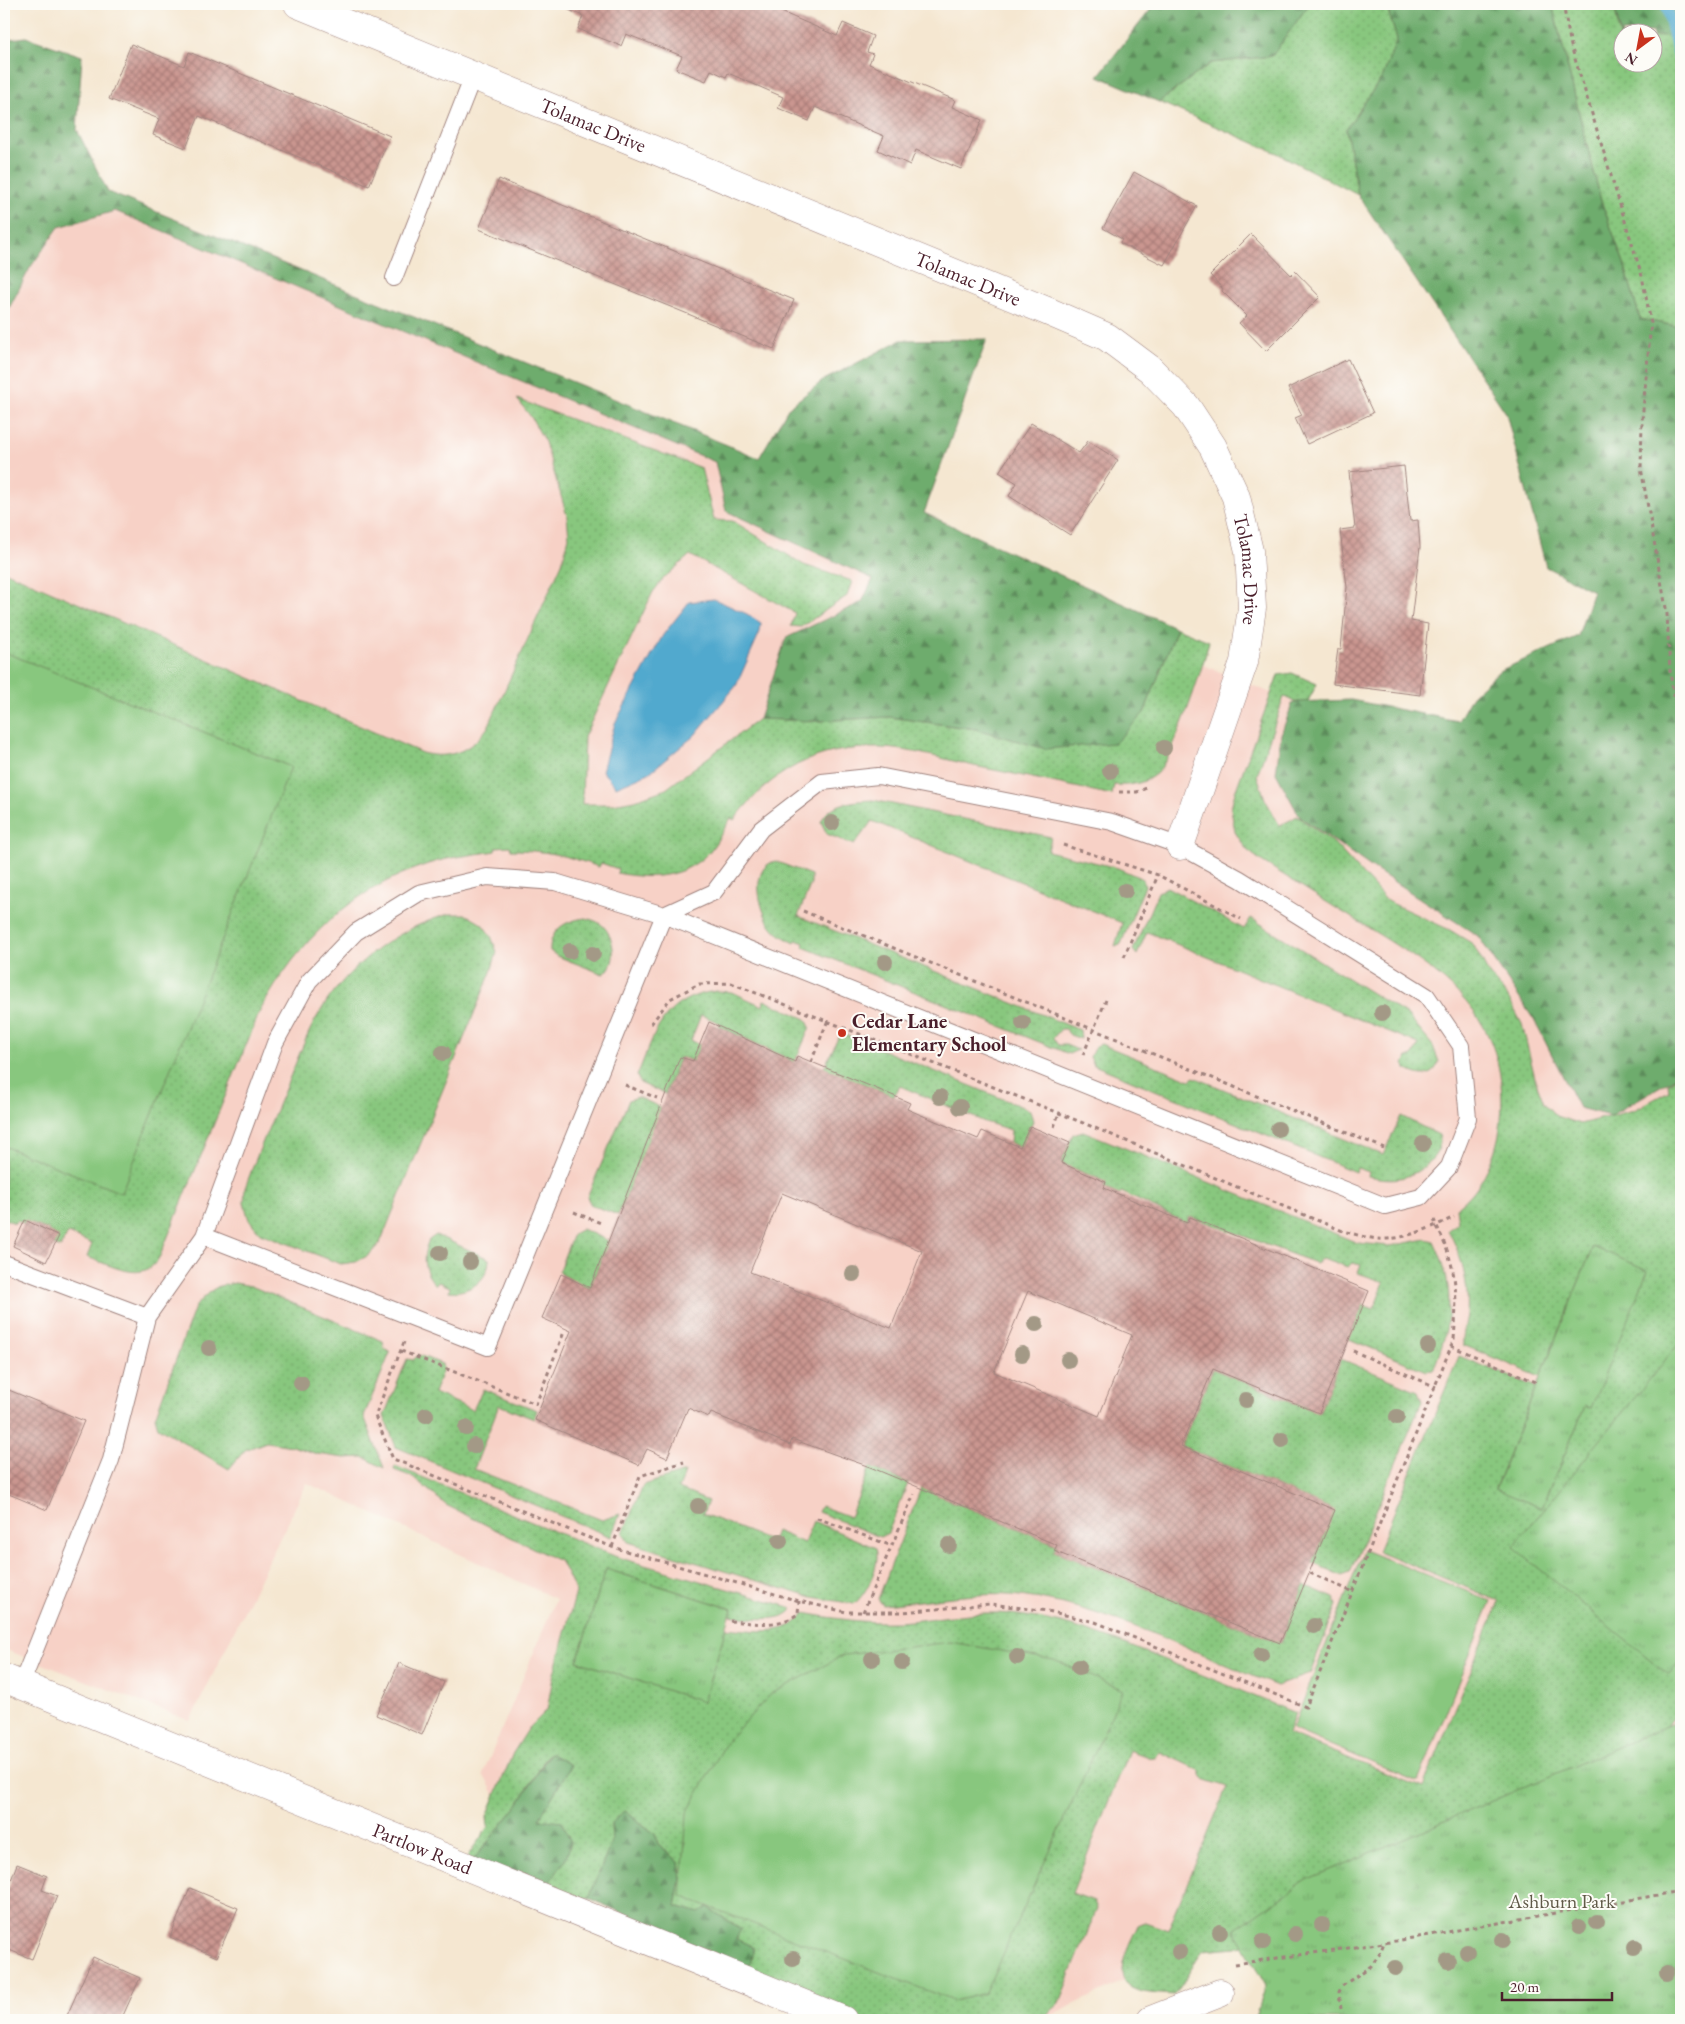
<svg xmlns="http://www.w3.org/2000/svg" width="1685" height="2024" font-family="'EB Garamond',serif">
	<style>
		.built { fill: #f7d1c6 }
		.grass { fill: url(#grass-dots); stroke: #697354 }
		.forest { fill: url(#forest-firs); stroke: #5c664c }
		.park { fill: url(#park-tufts); stroke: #697354 }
		.pitch { fill: #88c77e; stroke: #697354 }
		.water { fill: #51a9ce; stroke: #4e647c }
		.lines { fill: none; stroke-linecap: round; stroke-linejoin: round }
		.stream { stroke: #51a9ce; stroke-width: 11 }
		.building { fill: url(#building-cross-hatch); fill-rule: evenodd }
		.service-casing { stroke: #a0837e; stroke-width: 18 }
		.minor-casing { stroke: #a0837e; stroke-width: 29 }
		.path { stroke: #a0837e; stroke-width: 3; stroke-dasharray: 4 4; stroke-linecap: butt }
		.service { stroke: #fff; stroke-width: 16 }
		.minor { stroke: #fff; stroke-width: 28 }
		.tree { fill: #a39986 }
		.poi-dot { fill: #c8321e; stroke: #fdfcf7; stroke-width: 2 }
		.labels { text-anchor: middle; stroke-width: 4; stroke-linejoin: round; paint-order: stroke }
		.street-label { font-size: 20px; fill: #4a1f2b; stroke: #fdfcf7 }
		.poi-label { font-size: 20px; font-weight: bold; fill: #4a1f2b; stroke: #fdfcf7; text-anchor: start }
		.park-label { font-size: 20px; fill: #605a48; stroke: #fdfcf7 }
	</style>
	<defs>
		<pattern id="grass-dots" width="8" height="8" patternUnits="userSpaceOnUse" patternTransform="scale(1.25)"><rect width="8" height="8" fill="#88c77e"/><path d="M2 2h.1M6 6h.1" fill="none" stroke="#77aa6d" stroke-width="1.8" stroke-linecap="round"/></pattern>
		<pattern id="forest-firs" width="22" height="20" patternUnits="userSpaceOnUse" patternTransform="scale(1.25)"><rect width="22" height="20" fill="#6eac6d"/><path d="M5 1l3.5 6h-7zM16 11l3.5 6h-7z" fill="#5c8b5a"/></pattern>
		<pattern id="park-tufts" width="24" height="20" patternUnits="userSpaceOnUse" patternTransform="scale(1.25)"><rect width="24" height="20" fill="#88c77e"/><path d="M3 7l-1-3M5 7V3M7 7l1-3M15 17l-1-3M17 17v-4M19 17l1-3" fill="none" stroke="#77aa6d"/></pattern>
		<pattern id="building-cross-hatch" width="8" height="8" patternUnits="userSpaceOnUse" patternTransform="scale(1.25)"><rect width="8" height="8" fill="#ca9690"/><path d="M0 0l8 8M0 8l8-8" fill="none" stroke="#a67a76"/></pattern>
	</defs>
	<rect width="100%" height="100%" fill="#fdfcf7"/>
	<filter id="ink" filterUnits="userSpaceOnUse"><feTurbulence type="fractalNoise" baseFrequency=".02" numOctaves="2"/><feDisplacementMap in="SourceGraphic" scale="10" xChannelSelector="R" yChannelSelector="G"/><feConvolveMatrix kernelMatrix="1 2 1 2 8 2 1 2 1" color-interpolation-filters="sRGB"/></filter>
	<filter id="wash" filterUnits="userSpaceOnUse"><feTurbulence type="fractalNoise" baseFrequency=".0096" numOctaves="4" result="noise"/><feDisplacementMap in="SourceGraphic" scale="20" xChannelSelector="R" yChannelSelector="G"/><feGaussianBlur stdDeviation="1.12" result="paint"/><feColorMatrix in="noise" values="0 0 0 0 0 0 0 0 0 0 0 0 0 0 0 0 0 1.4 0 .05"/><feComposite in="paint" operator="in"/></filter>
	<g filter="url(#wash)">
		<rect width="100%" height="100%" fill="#f5e7d1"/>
		<path class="built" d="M 4,165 L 1681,864 L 1681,1720 L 1041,2020 L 891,2020 L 534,1865 L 483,1774 L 556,1599 L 307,1483 L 190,1721 L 4,1649 Z"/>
		<path class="grass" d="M 1309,4 L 1386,4 L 1397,39 L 1383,76 L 1346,129 L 1358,195 L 1277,153 L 1159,102 L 1211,63 L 1272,56 Z
			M 1552,4 L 1614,4 L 1620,37 L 1622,37 L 1622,62 L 1652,62 L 1653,36 L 1681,35 L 1681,327 L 1640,319 L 1624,263 L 1601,201 Z
			M 517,399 L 701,468 L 714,520 L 733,521 L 804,565 L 852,581 L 847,596 L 801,627 L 791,626 L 795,613 L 690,555 L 664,578 L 653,592 L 584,737 L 582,804 L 612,804 L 635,800 L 666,789 L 759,719 L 817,721 L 889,717 L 976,729 L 1046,749 L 1144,713 L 1177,628 L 1209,641 C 1204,665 1173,758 1157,773 C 1144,784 1131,786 1114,785 L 1112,795 C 1066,785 1020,775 974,766 C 948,760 906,748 881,748 C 816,746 773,770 734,820 L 731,818 C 724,828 718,841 710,851 C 686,878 651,880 617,873 L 618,869 L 601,863 L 599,867 C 568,856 545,850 511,850 L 510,846 L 496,847 L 495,851 C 473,855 449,857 428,864 C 350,890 299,940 260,1011 L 160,1256 C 145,1286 111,1265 87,1257 L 92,1244 L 68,1233 L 60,1248 L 49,1242 L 49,1230 L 36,1225 L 35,1228 L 17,1220 L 15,1223 L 4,1219 L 4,571 L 422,753 C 450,760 471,751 488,727 L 562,563 L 569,537 L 567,516 L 545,442 L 531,417 Z
			M 1292,673 L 1317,684 L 1306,705 L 1284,697 L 1257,775 L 1265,799 L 1280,826 L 1297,816 L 1334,843 L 1387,901 L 1450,930 L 1473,944 L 1489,974 L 1508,997 L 1522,1024 L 1536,1082 L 1544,1103 L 1556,1116 L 1580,1124 L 1634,1110 L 1669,1091 L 1668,1083 L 1681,1075 L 1681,1708 L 1667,1726 L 1312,1940 L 1203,1950 L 1175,1995 C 1163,1994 1147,1994 1136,1990 C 1107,1980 1131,1942 1138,1925 L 1145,1922 L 1168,1930 L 1227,1787 L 1203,1779 L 1201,1776 L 1201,1771 L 1160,1752 L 1155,1758 L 1151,1758 L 1129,1750 L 1072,1893 L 1094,1901 L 1097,1909 L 1058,2005 L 1040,2020 L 864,2020 L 805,1998 L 749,1969 L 735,1939 L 740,1928 L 707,1907 L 699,1913 L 676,1906 L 681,1879 L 679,1862 L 658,1844 L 655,1834 L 625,1811 L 611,1824 L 612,1841 L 589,1898 L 570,1899 L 545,1888 L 539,1819 L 570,1766 L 549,1753 L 517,1806 L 473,1860 L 467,1857 L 488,1827 L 487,1816 L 513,1753 L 529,1728 L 547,1710 L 553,1677 L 576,1592 L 561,1562 L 446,1505 L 413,1477 L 394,1470 L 395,1466 L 617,1557 L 793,1608 C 785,1624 745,1618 730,1615 L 732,1609 L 606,1569 L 577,1661 L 702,1701 L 726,1628 C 751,1630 789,1638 804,1613 C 836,1619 866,1623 899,1622 C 931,1620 964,1612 997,1613 C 1058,1616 1116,1640 1172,1663 C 1213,1679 1254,1696 1295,1713 L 1288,1734 L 1423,1788 L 1499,1601 L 1378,1551 L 1459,1356 L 1536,1387 L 1495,1488 L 1542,1508 L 1585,1406 L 1591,1408 L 1593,1247 L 1540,1377 L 1463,1345 C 1462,1335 1466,1324 1467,1314 C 1469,1284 1462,1256 1448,1230 L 1458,1223 L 1456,1208 C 1483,1189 1498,1152 1501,1120 C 1510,1015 1444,975 1367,927 C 1331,905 1296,883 1260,860 L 1247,850 L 1235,832 L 1231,808 L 1234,795 L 1278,675 Z
			M 873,800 L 1051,837 L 1048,851 L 1118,868 L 1143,879 L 1145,886 L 1121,944 L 1115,946 L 1122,923 L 872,821 L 854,845 L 827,834 L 821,822 C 829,802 854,801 873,800 Z
			M 775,861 L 811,875 L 811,883 L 798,916 L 1080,1030 L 1081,1039 L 1070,1035 L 1065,1029 L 1061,1029 L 1053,1038 L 1058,1045 L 1066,1045 L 1078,1050 L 1069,1054 L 803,947 L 804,943 L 796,940 L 795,943 C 787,939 778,935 772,927 C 760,912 748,869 775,861 Z
			M 1167,887 L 1244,929 L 1251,918 L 1407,1015 L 1433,1046 L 1439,1062 C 1432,1079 1420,1077 1406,1069 L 1404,1064 L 1407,1057 L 1412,1057 L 1419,1044 L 1147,932 L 1137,955 L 1133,950 L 1158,892 Z
			M 449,914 L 465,914 L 482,924 L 491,936 L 497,952 L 491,972 L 380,1243 L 369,1255 L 356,1262 L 341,1264 L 260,1233 L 249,1220 L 244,1203 L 245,1188 C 257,1154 271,1122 285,1089 C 293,1070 301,1049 310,1030 C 338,973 389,931 449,914 Z
			M 586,918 C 593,920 600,922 604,927 C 615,939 618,966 603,974 L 557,956 L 550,951 C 549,929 567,920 586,918 Z
			M 716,991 L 732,992 L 763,1006 L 764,1000 L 806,1019 L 810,1027 L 795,1062 L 719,1026 L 720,1023 L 701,1015 L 691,1040 L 700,1045 L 693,1061 L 680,1057 L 665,1094 L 640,1083 L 637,1076 C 655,1032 663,998 716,991 Z
			M 846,1035 L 1030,1110 L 1033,1121 L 1020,1147 L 1010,1143 L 1011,1130 L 985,1122 L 900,1086 L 894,1096 L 824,1068 L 838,1038 Z
			M 1101,1044 L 1190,1080 L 1194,1077 L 1383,1155 L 1401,1116 L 1439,1135 C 1446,1154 1417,1176 1400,1178 C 1389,1180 1378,1178 1368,1176 L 1369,1172 L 1357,1168 L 1355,1172 L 1094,1065 L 1090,1057 L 1095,1046 Z
			M 638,1097 L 662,1108 L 618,1215 L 591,1205 L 587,1197 L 629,1100 Z
			M 1083,1131 L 1358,1243 L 1390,1246 L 1426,1239 L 1434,1241 C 1456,1286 1452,1325 1433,1370 L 1426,1371 L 1349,1339 L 1363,1305 L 1374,1309 L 1384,1282 L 1358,1273 L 1361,1265 L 1352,1263 L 1348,1267 L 1322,1259 L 1315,1263 L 1206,1222 L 1190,1217 L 1187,1223 L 1121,1192 L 1119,1195 L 1104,1189 L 1106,1182 L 1061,1163 L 1073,1134 Z
			M 582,1229 L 609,1241 L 590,1288 L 561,1274 L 559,1270 L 573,1234 Z
			M 436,1235 L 489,1259 C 489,1280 469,1294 449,1291 L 450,1287 L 438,1282 L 436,1285 C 423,1272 421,1257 429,1240 Z
			M 235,1283 L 251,1286 L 383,1341 L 384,1348 L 390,1353 L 364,1416 L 384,1468 L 363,1457 L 345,1458 L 317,1454 L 292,1446 L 266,1442 L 245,1450 L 229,1469 L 158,1427 L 155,1417 L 195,1307 L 209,1292 L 219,1286 Z
			M 419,1355 L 442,1364 L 443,1369 L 434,1393 L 473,1410 L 483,1389 L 537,1410 L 534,1419 L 499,1405 L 474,1469 L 602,1520 L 620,1514 L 611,1537 L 396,1447 L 384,1416 L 407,1359 L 413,1360 Z
			M 1341,1359 L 1418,1391 L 1422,1401 L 1350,1573 L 1342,1576 L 1313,1563 L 1334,1510 L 1181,1446 L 1213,1369 L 1319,1413 Z
			M 870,1467 L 908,1483 L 888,1533 L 880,1537 L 818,1512 L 821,1506 L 850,1517 Z
			M 685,1472 L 679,1489 L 708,1501 L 703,1514 L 772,1541 L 776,1531 L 804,1543 L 813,1521 L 876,1548 C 881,1564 867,1594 854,1604 L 807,1596 L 628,1542 L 623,1533 L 643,1485 Z
			M 921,1488 L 1057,1545 L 1054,1551 L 1280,1643 L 1304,1585 L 1334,1598 L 1337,1605 L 1310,1674 L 1277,1686 C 1195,1653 1108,1607 1020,1596 C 975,1591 928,1601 883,1605 L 878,1599 Z"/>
		<path class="forest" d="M 1155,4 L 1309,4 L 1272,56 L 1211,63 L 1159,102 L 1098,76 Z
			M 1386,4 L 1552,4 L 1601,201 L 1624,263 L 1640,319 L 1681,327 L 1681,1074 L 1610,1116 L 1579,1108 L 1534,1020 L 1478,936 L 1371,867 L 1300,817 L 1276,773 L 1281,734 L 1293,702 L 1351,700 L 1458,721 L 1472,696 L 1499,671 L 1578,636 L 1593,591 L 1546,567 L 1506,413 L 1358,195 L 1346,129 L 1383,76 L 1397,39 Z
			M 1614,4 L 1681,4 L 1681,35 L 1653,36 L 1652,32 L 1622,32 L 1622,37 L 1621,37 Z
			M 26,37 L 82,56 L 77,130 L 108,192 L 759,458 L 789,407 L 824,380 L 901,340 L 987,339 L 924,513 L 1177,628 L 1144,713 L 1115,743 L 1046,749 L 976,729 L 889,717 L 817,721 L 759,719 L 786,638 L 862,602 L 873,579 L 726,511 L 715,462 L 115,211 L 59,227 L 30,268 L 4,318 L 4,40 Z
			M 550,1753 L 571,1765 L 539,1819 L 562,1822 L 571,1842 L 565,1861 L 545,1888 L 473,1860 L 517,1806 Z
			M 625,1811 L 655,1834 L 658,1844 L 679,1862 L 681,1879 L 676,1906 L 699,1913 L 707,1907 L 741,1929 L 736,1939 L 754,1947 L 749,1969 L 589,1898 L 612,1841 L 611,1824 Z"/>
		<path class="park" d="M 1593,1247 L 1648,1270 L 1591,1408 L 1585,1406 L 1542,1508 L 1495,1489 Z
			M 1681,1341 L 1681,1660 L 1669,1675 L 1513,1547 Z
			M 606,1569 L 732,1609 L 703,1702 L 577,1661 Z
			M 1681,1720 L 1681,2020 L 1255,2020 L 1266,1985 L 1234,1930 L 1307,1880 Z"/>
		<path class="pitch" d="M 4,652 L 291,767 L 121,1193 L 4,1146 Z
			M 1364,1550 L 1491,1601 L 1418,1782 L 1292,1729 Z
			M 950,1642 L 1054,1660 L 1123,1690 L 985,1993 L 954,2001 L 681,1896 L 687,1813 L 727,1741 L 771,1694 L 844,1655 Z"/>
		<path class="water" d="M 714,599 L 747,614 L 761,623 L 760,632 L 736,686 L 694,736 L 649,773 L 616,787 L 602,771 L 615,723 L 663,635 L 689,602 Z"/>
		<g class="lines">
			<path class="stream" d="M 1666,4 L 1681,67"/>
		</g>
		<g id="blocks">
			<path class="building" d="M 555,4 L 763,4 L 837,36 L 843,23 L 873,36 L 867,52 L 873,54 L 869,64 L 955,100 L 952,107 L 982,120 L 961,169 L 916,150 L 910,165 L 878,150 L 884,136 L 815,107 L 809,121 L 778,108 L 783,97 L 728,73 L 726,77 L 711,70 L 706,81 L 676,69 L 682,56 L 626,34 L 621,46 L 578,29 L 583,16 Z
				M 131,44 L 184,66 L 189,52 L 390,136 L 369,186 L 199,116 L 186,148 L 153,135 L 159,119 L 109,99 Z
				M 1134,172 L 1197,206 L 1164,265 L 1120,243 L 1122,239 L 1103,228 Z
				M 499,179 L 794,300 L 774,349 L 479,229 Z
				M 1251,234 L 1291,275 L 1295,271 L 1320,297 L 1266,351 L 1239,323 L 1247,316 L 1222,291 L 1223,289 L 1210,275 Z
				M 1348,359 L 1373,413 L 1307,444 L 1295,418 L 1302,415 L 1288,388 Z
				M 1031,423 L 1079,453 L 1088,441 L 1118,460 L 1070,535 L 1009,496 L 1017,483 L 999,472 Z
				M 1404,466 L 1410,521 L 1418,520 L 1420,547 L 1411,621 L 1428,624 L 1420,695 L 1333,684 L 1338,649 L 1341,649 L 1347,587 L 1340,530 L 1355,528 L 1349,472 Z
				M 709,1022 L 795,1062 L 797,1056 L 894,1096 L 910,1103 L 907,1109 L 978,1139 L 982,1131 L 1020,1147 L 1030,1126 L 1070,1143 L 1061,1163 L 1106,1182 L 1104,1188 L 1187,1223 L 1190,1217 L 1369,1291 L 1319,1413 L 1213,1369 L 1181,1446 L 1335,1510 L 1280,1643 L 1054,1551 L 1057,1545 L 870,1467 L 792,1439 L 790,1445 L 711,1413 L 709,1417 L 688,1408 L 667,1458 L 647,1449 L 639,1465 L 535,1420 L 571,1331 L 542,1318 L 561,1274 L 590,1288 L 680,1057 L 693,1061 ZM 782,1193 L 922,1251 L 891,1328 L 750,1272 ZM 1028,1291 L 1132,1335 L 1099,1416 L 994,1372 Z
				M 25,1220 L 59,1236 L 46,1262 L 13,1246 Z
				M 4,1388 L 84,1421 L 47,1510 L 4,1492 Z
				M 399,1663 L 444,1682 L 422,1735 L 376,1715 Z
				M 17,1864 L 47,1876 L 42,1890 L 57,1896 L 32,1959 L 4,1948 L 4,1899 Z
				M 190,1888 L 238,1908 L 217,1957 L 170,1937 Z
				M 93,1957 L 140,1978 L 121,2020 L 65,2020 Z"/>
		</g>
	</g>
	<g filter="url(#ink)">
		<use href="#blocks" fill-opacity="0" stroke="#a0837e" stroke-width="1"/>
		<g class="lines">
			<defs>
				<path id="service" d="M 394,278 L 474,74
					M 4,1263 L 147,1317
					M 21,1685 L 111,1460 L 147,1317 L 204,1236 L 275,1043 L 309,981 L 356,932 L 419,893 L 487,877 L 555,882 L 664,915 L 1385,1206 L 1421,1197 L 1449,1167 L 1468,1118 L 1461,1046 L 1427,996 L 1240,879 L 1180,846 L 1112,822 L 878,776 L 822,782 L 761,829 L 714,892 L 664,915 L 488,1347 L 204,1236"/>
				<g id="minor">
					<path id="s1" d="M 298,4 L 1047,311 L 1107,337 L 1150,369 L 1186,406 L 1213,447 L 1236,497 L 1249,551 L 1252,608 L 1244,662 L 1180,846"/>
					<path id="s2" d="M 4,1678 L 843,2020"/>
					<path d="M 1151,2020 L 1220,1993"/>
				</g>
			</defs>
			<use href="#service" class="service-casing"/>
			<use href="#minor" class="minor-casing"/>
			<path class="path" d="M 1563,4 L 1571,46 L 1642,276 L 1651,323 L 1642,421 L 1641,468 L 1667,614 L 1670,672 L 1674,697 L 1681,713
				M 1119,792 L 1137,792 L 1149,787
				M 1063,845 L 1158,875 L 1241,919
				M 803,911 L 1384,1148
				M 1124,957 L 1158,875
				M 651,1024 L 670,999 L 699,984 L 731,983 L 1059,1113 L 1343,1231 C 1354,1234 1367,1238 1378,1239 C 1401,1241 1434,1227 1454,1217
				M 1083,1055 L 1106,1000
				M 811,1062 L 828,1020
				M 625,1085 L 657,1098
				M 1054,1127 L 1059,1113
				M 574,1212 L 603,1224
				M 404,1342 L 375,1416 L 393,1459 L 612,1547 L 799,1601 L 846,1612 L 903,1612 L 990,1604 L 1048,1611 L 1095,1622 L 1306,1707 L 1454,1339 C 1458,1288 1457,1267 1434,1220
				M 1451,1346 L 1536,1382
				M 401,1351 L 536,1404 L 564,1332
				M 1353,1351 L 1436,1387
				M 817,1518 L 892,1546
				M 612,1547 L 640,1476 L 684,1462
				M 1310,1573 L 1353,1592
				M 863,1612 L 914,1494
				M 730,1621 C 753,1623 778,1628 798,1614 L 799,1601
				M 1235,1964 L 1384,1943 L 1681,1891
				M 1341,2009 L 1339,1992 L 1342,1986 L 1371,1966 L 1379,1955 L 1384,1943"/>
			<use href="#service" class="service"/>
			<use href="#minor" class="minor"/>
		</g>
		<g class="tree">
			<circle cx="1164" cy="748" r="8"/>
			<circle cx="1110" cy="771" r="8"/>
			<circle cx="832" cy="823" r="8"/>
			<circle cx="1125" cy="891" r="8"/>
			<circle cx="570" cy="951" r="8"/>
			<circle cx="593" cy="954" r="8"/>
			<circle cx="885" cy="962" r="8"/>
			<circle cx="1382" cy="1013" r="8"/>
			<circle cx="1023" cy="1023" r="8"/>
			<circle cx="443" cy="1053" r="8"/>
			<circle cx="940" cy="1097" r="8"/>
			<circle cx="960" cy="1107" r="8"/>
			<circle cx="1278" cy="1129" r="8"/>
			<circle cx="1423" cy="1144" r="8"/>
			<circle cx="440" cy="1253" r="8"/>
			<circle cx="470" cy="1262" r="8"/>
			<circle cx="853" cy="1274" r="8"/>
			<circle cx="1036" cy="1324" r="8"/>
			<circle cx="1428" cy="1346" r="8"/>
			<circle cx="209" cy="1348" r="8"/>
			<circle cx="1022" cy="1354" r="8"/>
			<circle cx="1068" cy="1360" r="8"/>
			<circle cx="301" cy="1383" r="8"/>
			<circle cx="1246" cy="1400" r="8"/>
			<circle cx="426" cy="1415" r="8"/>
			<circle cx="1397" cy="1417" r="8"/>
			<circle cx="466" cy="1428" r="8"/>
			<circle cx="1282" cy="1440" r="8"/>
			<circle cx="474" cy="1446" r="8"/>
			<circle cx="698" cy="1506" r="8"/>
			<circle cx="780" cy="1541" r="8"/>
			<circle cx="949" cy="1545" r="8"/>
			<circle cx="1314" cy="1626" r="8"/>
			<circle cx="1261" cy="1655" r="8"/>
			<circle cx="1017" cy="1657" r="8"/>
			<circle cx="872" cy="1659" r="8"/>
			<circle cx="902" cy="1662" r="8"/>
			<circle cx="1079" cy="1667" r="8"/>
			<circle cx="1597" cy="1922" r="8"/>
			<circle cx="1322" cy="1925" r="8"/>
			<circle cx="1579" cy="1927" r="8"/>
			<circle cx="1220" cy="1932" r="8"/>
			<circle cx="1295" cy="1934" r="8"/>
			<circle cx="1503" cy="1940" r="8"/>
			<circle cx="1263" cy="1942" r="8"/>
			<circle cx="1635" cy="1947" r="8"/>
			<circle cx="1179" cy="1952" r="8"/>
			<circle cx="1467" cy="1952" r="8"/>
			<circle cx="793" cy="1959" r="8"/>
			<circle cx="1448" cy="1961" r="8"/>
			<circle cx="1395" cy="1968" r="8"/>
			<circle cx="1667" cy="1973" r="8"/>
		</g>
	</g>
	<circle class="poi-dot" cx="842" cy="1033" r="5"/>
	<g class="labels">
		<g class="street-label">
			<text dy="7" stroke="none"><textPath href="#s1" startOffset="319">Tolamac Drive</textPath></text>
			<text dy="7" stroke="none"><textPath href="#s1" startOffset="724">Tolamac Drive</textPath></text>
			<text dy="7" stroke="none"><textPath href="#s1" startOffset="1158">Tolamac Drive</textPath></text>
			<text dy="7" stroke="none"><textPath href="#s2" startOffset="452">Partlow Road</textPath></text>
		</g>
		<g class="poi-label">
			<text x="852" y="1028">Cedar Lane<tspan x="852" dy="23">Elementary School</tspan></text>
		</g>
		<g class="park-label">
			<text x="1562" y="1908">Ashburn Park</text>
		</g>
	</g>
	<rect width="1685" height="2024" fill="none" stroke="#fdfcf7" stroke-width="20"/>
	<g transform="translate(1638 48) rotate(212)"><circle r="24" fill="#fdfcf7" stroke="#b5a4a5"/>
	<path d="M0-4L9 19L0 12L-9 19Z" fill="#c8321e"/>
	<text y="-8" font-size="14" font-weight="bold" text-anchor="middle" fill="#4a1f2b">N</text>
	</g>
	<path d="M1502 1992v8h110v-8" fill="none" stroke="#4a1f2b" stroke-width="2.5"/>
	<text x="1510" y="1992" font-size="15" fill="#4a1f2b" stroke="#fdfcf7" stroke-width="4" paint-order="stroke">20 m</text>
</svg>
